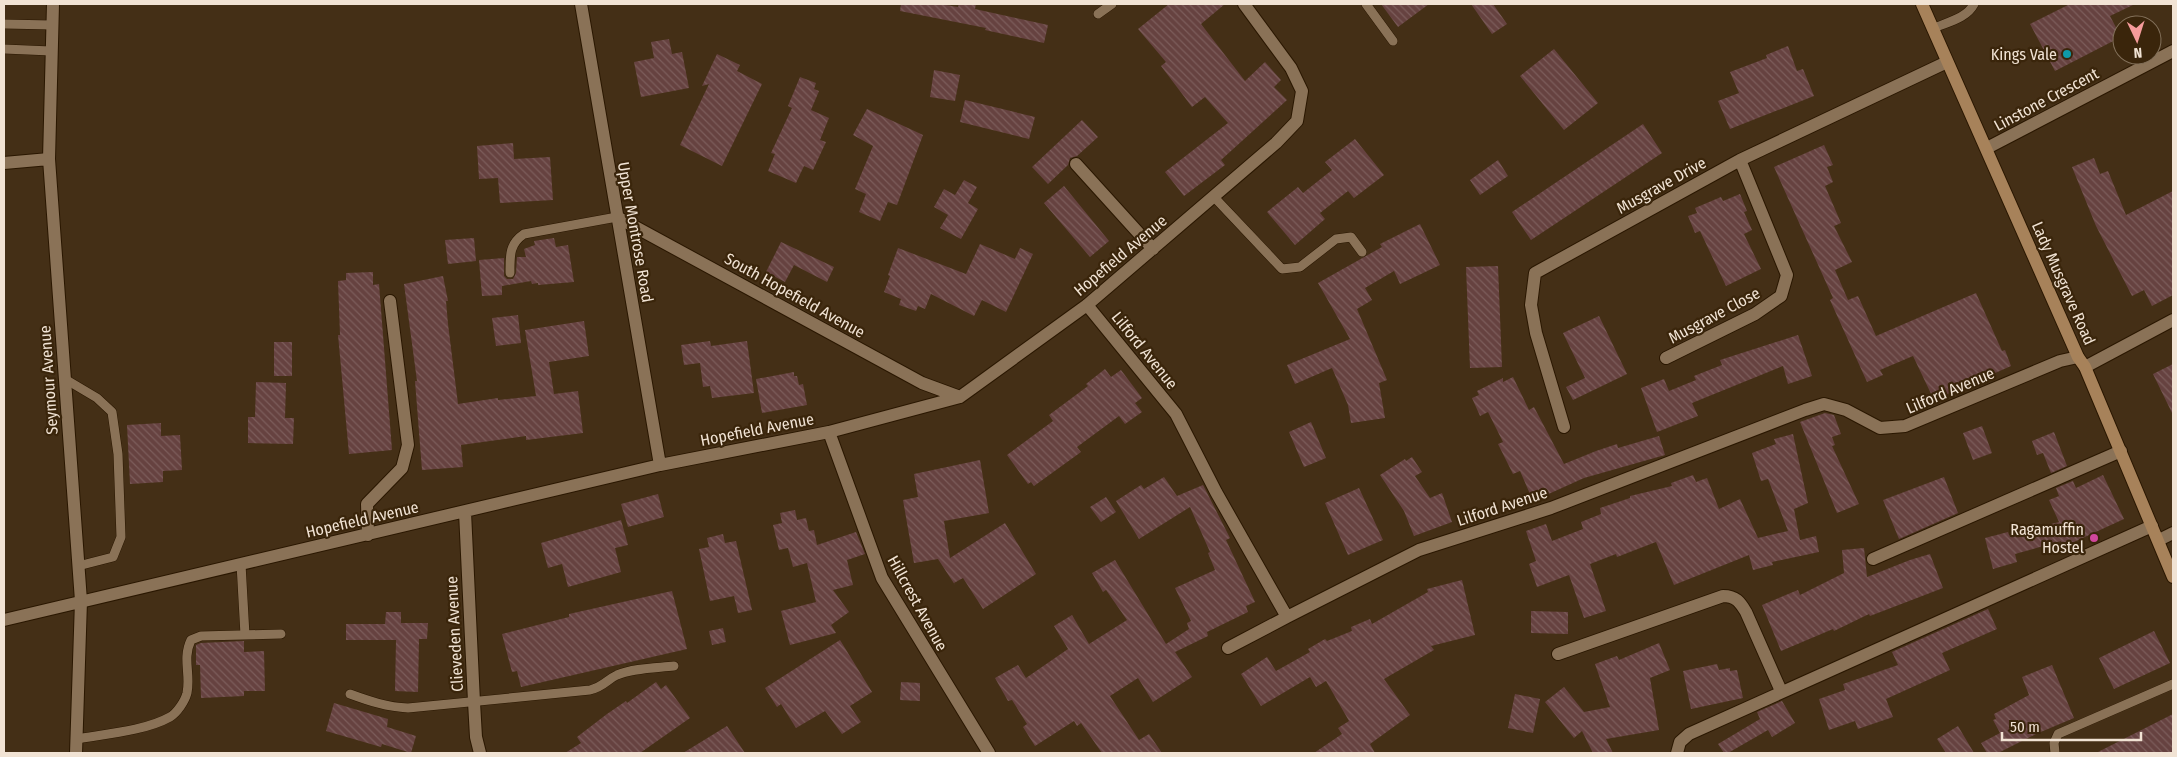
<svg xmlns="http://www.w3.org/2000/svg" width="2177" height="757" font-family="'Fira Sans Condensed',sans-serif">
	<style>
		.building { fill: url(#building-back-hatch) }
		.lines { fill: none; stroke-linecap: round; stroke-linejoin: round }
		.lane-casing { stroke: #2a1700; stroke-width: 10 }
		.street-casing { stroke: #2a1700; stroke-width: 14 }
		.secondary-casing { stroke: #2a1700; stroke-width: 14 }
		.lane { stroke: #8a7257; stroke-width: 9 }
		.street { stroke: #8a7257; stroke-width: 12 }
		.secondary { stroke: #a7825a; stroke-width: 12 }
		.culture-dot { fill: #0f9aa8; stroke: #3a250b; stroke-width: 2 }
		.hotel-dot { fill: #d1479c; stroke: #3a250b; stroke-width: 2 }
		.labels { text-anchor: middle; stroke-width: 4.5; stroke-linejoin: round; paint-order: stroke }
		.poi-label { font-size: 16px; fill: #f1e3d4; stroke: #3a250b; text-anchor: end }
		.street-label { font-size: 16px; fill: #f1e3d4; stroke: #3a250b }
	</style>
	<defs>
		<pattern id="building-back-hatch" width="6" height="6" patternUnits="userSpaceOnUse" patternTransform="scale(1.25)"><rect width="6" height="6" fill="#664240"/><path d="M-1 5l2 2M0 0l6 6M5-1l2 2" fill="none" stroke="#7c5d5b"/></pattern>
	</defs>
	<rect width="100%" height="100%" fill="#442f16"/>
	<path class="building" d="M 901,4 L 940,4 L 958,7 L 959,4 L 976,4 L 975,9 L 1048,25 L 1044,43 L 985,30 L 986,28 L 900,11 Z
		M 1169,4 L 1225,4 L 1201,24 L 1245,81 L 1265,62 L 1281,80 L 1274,87 L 1287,100 L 1221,160 L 1225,165 L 1184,196 L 1165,172 L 1228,123 L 1205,97 L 1192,107 L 1161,66 L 1166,62 L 1138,29 Z
		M 1381,4 L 1429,4 L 1398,27 Z
		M 1471,4 L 1493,4 L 1507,24 L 1492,34 Z
		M 2070,4 L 2135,4 L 2110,16 L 2121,37 L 2055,71 L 2030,24 Z
		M 669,39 L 672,54 L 682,52 L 689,88 L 641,97 L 634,62 L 654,58 L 651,42 Z
		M 1788,46 L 1797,71 L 1803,69 L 1814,96 L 1730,129 L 1718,101 L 1739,93 L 1730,72 L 1767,58 L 1766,55 Z
		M 1554,49 L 1598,103 L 1564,130 L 1520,76 Z
		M 717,54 L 740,65 L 737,71 L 762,84 L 722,166 L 680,145 L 709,84 L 702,86 Z
		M 934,70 L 960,75 L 955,101 L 930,97 Z
		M 800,77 L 816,83 L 814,89 L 819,91 L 811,110 L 829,118 L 820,140 L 826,142 L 813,170 L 804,166 L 796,183 L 768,171 L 775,154 L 771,153 L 792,108 L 788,106 Z
		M 965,100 L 1035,117 L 1029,139 L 960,122 Z
		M 867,109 L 923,135 L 897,205 L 888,202 L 880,221 L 859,212 L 866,194 L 855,189 L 873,146 L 853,135 Z
		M 1082,120 L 1098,137 L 1077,156 L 1070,158 L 1068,165 L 1048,184 L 1032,167 Z
		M 1643,124 L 1662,153 L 1531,240 L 1512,212 Z
		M 1355,139 L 1384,175 L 1354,198 L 1348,191 L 1320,213 L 1325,219 L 1295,245 L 1267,212 L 1298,187 L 1303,193 L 1332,170 L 1325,162 Z
		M 513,143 L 514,159 L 550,157 L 553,200 L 500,203 L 498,178 L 479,179 L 477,146 Z
		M 1824,145 L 1833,165 L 1827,167 L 1833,182 L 1825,186 L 1841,223 L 1834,226 L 1852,262 L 1835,270 L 1848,300 L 1858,296 L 1876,336 L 1976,293 L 2002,351 L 2005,350 L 2011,366 L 1934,400 L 1913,356 L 1880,370 L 1883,375 L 1867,382 L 1830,300 L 1833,298 L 1774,167 Z
		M 2094,158 L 2100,174 L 2108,171 L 2126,215 L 2173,191 L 2173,295 L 2152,306 L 2144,290 L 2132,296 L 2096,226 L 2072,167 Z
		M 1498,160 L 1508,176 L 1480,195 L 1470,180 Z
		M 964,180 L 977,187 L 968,203 L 978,209 L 961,239 L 940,228 L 948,215 L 934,207 L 944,189 L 955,195 Z
		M 1064,186 L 1109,241 L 1090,257 L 1044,203 Z
		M 1740,194 L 1747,211 L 1744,212 L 1752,230 L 1744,234 L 1761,269 L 1726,286 L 1700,231 L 1695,233 L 1688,216 L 1697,213 L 1695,208 L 1721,197 L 1723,201 Z
		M 1420,224 L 1440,265 L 1400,284 L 1394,271 L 1365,288 L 1372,300 L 1357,309 L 1387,380 L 1379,383 L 1385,418 L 1351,423 L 1348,405 L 1332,368 L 1295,384 L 1287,365 L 1350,339 L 1318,283 L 1382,247 L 1380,244 Z
		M 474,238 L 476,261 L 448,264 L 445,240 Z
		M 554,238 L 556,247 L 568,245 L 574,282 L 538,285 L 538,283 L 532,284 L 531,281 L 502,286 L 502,295 L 482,296 L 479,260 L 504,258 L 504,276 L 507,279 L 513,279 L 516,273 L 517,257 L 526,257 L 524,249 L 535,245 L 534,241 Z
		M 781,242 L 834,267 L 827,282 L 794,265 L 785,282 L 766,272 Z
		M 980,244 L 1015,259 L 1020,248 L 1033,254 L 1006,312 L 982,300 L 974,316 L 931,294 L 925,309 L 918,306 L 916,311 L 899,305 L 901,299 L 884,292 L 890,276 L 888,275 L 898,248 L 966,274 Z
		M 1498,266 L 1502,367 L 1470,368 L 1466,267 Z
		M 373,272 L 373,285 L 379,284 L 392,450 L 349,454 L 338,335 L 340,335 L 338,281 L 346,280 L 346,273 Z
		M 443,276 L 448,301 L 446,301 L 448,324 L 458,404 L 498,398 L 498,400 L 536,396 L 525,330 L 584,321 L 589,356 L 549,362 L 554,394 L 578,391 L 583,433 L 526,440 L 526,436 L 461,445 L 463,467 L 422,470 L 415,381 L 417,381 L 404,284 Z
		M 518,315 L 521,343 L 496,346 L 492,318 Z
		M 1599,316 L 1627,374 L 1573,400 L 1566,387 L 1585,378 L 1563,333 Z
		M 1798,335 L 1812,376 L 1788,384 L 1783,366 L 1692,403 L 1698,416 L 1657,432 L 1641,388 L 1664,379 L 1669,391 L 1696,380 L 1694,376 L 1722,365 L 1720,360 Z
		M 710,341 L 711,346 L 747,341 L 754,393 L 712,398 L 710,386 L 703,387 L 700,363 L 684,365 L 681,345 Z
		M 274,342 L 292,342 L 292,376 L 274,376 Z
		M 2173,364 L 2173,415 L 2153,374 Z
		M 1105,369 L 1111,377 L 1121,370 L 1142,398 L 1135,403 L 1142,412 L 1125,424 L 1119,416 L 1077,447 L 1081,452 L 1034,486 L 1031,482 L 1028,484 L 1007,455 L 1053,421 L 1049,415 L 1088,386 L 1086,384 Z
		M 794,372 L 794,376 L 797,376 L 799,385 L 803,384 L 807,405 L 762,413 L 756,379 Z
		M 1513,377 L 1529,410 L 1534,407 L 1564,464 L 1596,451 L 1617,444 L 1618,448 L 1659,436 L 1665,455 L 1584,478 L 1533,501 L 1520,471 L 1513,474 L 1498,444 L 1503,442 L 1488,412 L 1480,416 L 1472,398 L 1479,395 L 1477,391 L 1503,378 L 1503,382 Z
		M 256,382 L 286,383 L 285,418 L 294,418 L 293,444 L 248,443 L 248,417 L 255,417 Z
		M 1825,413 L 1834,415 L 1841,434 L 1832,437 L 1835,445 L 1832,446 L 1859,504 L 1837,513 L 1800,422 Z
		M 1311,422 L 1326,458 L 1304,467 L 1289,432 Z
		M 161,423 L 161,436 L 180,435 L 182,470 L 163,471 L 163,482 L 130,484 L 127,425 Z
		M 1982,426 L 1992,453 L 1973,460 L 1963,433 Z
		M 2054,432 L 2067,466 L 2051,473 L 2043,453 L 2037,455 L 2032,441 Z
		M 1793,434 L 1808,503 L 1794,509 L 1800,540 L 1816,536 L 1819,552 L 1772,562 L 1773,565 L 1753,570 L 1749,555 L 1674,585 L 1656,542 L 1617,557 L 1616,554 L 1590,564 L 1606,611 L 1584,618 L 1569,575 L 1537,587 L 1529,564 L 1536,561 L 1526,531 L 1546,524 L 1552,541 L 1583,529 L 1581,522 L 1601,514 L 1600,508 L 1630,498 L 1630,496 L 1672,486 L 1671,483 L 1693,475 L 1696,482 L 1707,478 L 1719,509 L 1740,499 L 1758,538 L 1788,531 L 1768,479 L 1761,481 L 1752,453 L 1776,444 L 1774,439 Z
		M 1412,457 L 1422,472 L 1415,476 L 1430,498 L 1442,493 L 1452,522 L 1414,536 L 1404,511 L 1380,475 L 1405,459 L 1406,461 Z
		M 980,460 L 989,513 L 944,521 L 950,558 L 1005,523 L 1036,574 L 983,609 L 963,578 L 954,583 L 955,585 L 938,559 L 914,563 L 903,500 L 918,497 L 914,474 Z
		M 2103,475 L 2124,519 L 2063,547 L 2061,541 L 2015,554 L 2017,562 L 1993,569 L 1985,538 L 2008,532 L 2009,535 L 2059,522 L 2049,500 L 2059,496 L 2056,488 L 2073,481 L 2076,488 Z
		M 1164,477 L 1177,496 L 1203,485 L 1230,538 L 1226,540 L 1255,602 L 1246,606 L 1248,612 L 1207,632 L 1208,636 L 1175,652 L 1192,677 L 1153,702 L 1138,678 L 1110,696 L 1139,740 L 1149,734 L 1162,753 L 1102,753 L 1081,723 L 1077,726 L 1074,721 L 1035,746 L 1023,727 L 1027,724 L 1012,700 L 1008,701 L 995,678 L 1018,665 L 1026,678 L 1068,649 L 1054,626 L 1072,615 L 1089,644 L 1127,620 L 1106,590 L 1103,592 L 1092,573 L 1115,560 L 1166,644 L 1189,629 L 1187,623 L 1191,621 L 1175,588 L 1215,570 L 1208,553 L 1210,552 L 1190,507 L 1139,539 L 1116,501 L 1141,485 L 1144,489 Z
		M 1944,477 L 1958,513 L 1899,539 L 1883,500 Z
		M 1359,488 L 1383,540 L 1348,555 L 1325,503 Z
		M 658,494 L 664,517 L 628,527 L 621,504 Z
		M 1106,497 L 1116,512 L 1101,522 L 1090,507 Z
		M 795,510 L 797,520 L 806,518 L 809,531 L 814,530 L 817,545 L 856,532 L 865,554 L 847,560 L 853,585 L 833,590 L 849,612 L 831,625 L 836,633 L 790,645 L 781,611 L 816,602 L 807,563 L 793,567 L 788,548 L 779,550 L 773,525 L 782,523 L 780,513 Z
		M 621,520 L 628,545 L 615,548 L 621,572 L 568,587 L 562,564 L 548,568 L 541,543 Z
		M 723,534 L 725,543 L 736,541 L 752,610 L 738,613 L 734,596 L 710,601 L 699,549 L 709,547 L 707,538 Z
		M 1864,548 L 1867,577 L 1910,560 L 1930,554 L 1943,588 L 1870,616 L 1869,614 L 1834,631 L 1833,629 L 1781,651 L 1762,605 L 1798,590 L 1800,595 L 1844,573 L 1842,550 Z
		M 1462,580 L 1475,635 L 1431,646 L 1434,650 L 1384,679 L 1410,715 L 1370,744 L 1375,753 L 1314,753 L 1342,734 L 1338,728 L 1349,721 L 1326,681 L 1316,687 L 1310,677 L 1261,706 L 1241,674 L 1267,657 L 1276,671 L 1310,652 L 1308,649 L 1325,639 L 1327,641 L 1352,631 L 1351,627 L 1370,619 L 1372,624 L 1428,592 L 1427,589 Z
		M 672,591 L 687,649 L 521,687 L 517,671 L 512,672 L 502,634 L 569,617 L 569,614 Z
		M 1988,609 L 1997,629 L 1942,653 L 1950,670 L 1886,699 L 1893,717 L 1858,729 L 1855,721 L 1829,730 L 1819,699 L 1845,690 L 1843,684 L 1898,665 L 1892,652 Z
		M 1531,611 L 1568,612 L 1568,634 L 1531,633 Z
		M 386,612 L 401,612 L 401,623 L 428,623 L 427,639 L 419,639 L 418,692 L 395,691 L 396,640 L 346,640 L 346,624 L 385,624 Z
		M 723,628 L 726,642 L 712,645 L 709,631 Z
		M 2154,631 L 2170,663 L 2114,689 L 2099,658 Z
		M 840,640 L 872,692 L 850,706 L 861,722 L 842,734 L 825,711 L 796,728 L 781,704 L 777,707 L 765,688 Z
		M 244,641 L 244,652 L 264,651 L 265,691 L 244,691 L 244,696 L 201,698 L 200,665 L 196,665 L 196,645 L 201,643 Z
		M 1659,643 L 1670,670 L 1650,678 L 1659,730 L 1606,739 L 1613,753 L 1593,753 L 1582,731 L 1574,738 L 1545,702 L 1564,687 L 1584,712 L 1610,707 L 1595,664 L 1617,656 L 1619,660 Z
		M 1717,664 L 1719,670 L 1730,668 L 1730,671 L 1737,670 L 1743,698 L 1691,709 L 1683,671 Z
		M 2052,665 L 2074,718 L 2036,734 L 1998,753 L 1987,753 L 1981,743 L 2000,733 L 1993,720 L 1996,719 L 1994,714 L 2029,695 L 2022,677 Z
		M 656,682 L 661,689 L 666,685 L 690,718 L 640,753 L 565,753 L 581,743 L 577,737 L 607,714 L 626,701 L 627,703 Z
		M 901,682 L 920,683 L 920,701 L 900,700 Z
		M 1515,694 L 1540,699 L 1533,733 L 1508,728 Z
		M 1782,701 L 1795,723 L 1772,737 L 1768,730 L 1728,753 L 1724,753 L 1718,744 L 1760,719 L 1757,712 Z
		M 334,703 L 388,719 L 387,727 L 416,736 L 411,753 L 382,744 L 381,747 L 326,731 Z
		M 2173,714 L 2173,753 L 2096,753 Z
		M 727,726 L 745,753 L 683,753 Z
		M 1958,726 L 1974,753 L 1946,753 L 1937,739 Z"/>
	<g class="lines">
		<defs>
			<path id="lane" d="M 1366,4 L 1393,41
				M 1098,14 L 1112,4
				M 4,24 L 52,25
				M 1934,28 C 1948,22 1967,18 1974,4
				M 4,49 L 51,51
				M 1214,197 L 1282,269 L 1300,267 L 1336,239 L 1351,237 L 1362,252
				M 510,273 C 510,256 509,244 524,234 L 617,217
				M 65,379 L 97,398 L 112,412 L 118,454 L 121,537 L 113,557 L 78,566
				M 241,564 L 245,635
				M 350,694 C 369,701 387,707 408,708 L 590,690 C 605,686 606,680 617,675 C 634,668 656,668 674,666
				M 76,739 C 105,734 145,731 170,717 C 177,713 185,701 187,693 C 191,674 182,659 191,640 L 201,636 L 281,634
				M 2055,753 L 2054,743 L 2058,734 L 2173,684"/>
			<path id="street" d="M 53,4 L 49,159 L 81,601 L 76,753
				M 581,4 L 660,465
				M 1987,148 L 2173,51
				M 4,163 L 49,159
				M 1076,164 L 1153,249
				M 617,217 L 922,383 L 960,397
				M 1087,305 L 1176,414 L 1216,492 L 1287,617 L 1419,550 L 1551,508 L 1805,410 L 1824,404 L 1846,410 L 1880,428 L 1905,426 L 2060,361 L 2078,357
				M 1666,358 L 1755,314 L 1781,296 L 1787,275 L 1740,160
				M 2085,367 L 2173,320
				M 1564,427 L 1536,333 L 1531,305 L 1535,273 L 1740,160 L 1947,62
				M 829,432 L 882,578 L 989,753
				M 465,512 L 474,702 L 476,737 L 480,753
				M 368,535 L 367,504 L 402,468 L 408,445 L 390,301
				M 2159,540 L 2173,533
				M 1873,559 L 2121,451
				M 4,620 L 660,465 L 829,432 L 960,397 L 1087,305 L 1276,143 L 1297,121 L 1302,91 L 1291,68 L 1244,4
				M 1228,648 L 1287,617
				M 1558,654 L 1723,596 C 1736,596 1740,602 1746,612 L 1781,691
				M 1677,753 L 1680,742 L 1689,734 L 2152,526"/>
			<path id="secondary" d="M 1922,4 L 2078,357 L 2085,367 L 2173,577"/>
		</defs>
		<use href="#lane" class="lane-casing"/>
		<use href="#street" class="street-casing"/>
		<use href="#secondary" class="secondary-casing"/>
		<use href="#lane" class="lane"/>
		<use href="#street" class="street"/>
		<use href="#secondary" class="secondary"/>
	</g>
	<circle class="culture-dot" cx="2067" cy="54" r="5"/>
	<circle class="hotel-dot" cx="2094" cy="538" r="5"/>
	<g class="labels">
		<g class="poi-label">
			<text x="2057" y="60">Kings Vale</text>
			<text x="2084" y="535">Ragamuffin<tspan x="2084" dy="18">Hostel</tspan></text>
		</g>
		<g class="street-label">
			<text transform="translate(2046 99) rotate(-28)" y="6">Linstone Crescent</text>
			<text transform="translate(1661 185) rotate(-29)" y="6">Musgrave Drive</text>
			<text transform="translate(636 232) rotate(80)" y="6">Upper Montrose Road</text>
			<text transform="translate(1120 255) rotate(-40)" y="6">Hopefield Avenue</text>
			<text transform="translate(2064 283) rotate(66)" y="6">Lady Musgrave Road</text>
			<text transform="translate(795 295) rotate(29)" y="6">South Hopefield Avenue</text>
			<text transform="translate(1714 315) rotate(-28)" y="6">Musgrave Close</text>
			<text transform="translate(1145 350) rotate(51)" y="6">Lilford Avenue</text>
			<text transform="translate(48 380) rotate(-94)" y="6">Seymour Avenue</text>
			<text transform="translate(1950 390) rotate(-23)" y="6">Lilford Avenue</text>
			<text transform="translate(757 429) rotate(-11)" y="6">Hopefield Avenue</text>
			<text transform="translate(1502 506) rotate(-18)" y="6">Lilford Avenue</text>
			<text transform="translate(362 519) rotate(-13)" y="6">Hopefield Avenue</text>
			<text transform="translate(918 603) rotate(61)" y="6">Hillcrest Avenue</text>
			<text transform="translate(454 634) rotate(-93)" y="6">Clieveden Avenue</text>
		</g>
	</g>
	<rect width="2177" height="757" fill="none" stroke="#f1e3d4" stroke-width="10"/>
	<g transform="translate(2137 40) rotate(176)"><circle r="24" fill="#3a250b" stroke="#83715b"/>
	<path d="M0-4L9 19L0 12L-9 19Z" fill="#f59b9b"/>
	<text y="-8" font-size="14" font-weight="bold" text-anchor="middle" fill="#f1e3d4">N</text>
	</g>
	<path d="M2002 732v8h139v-8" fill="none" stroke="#f1e3d4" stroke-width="2.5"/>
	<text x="2010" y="732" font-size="15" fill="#f1e3d4" stroke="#3a250b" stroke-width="4" paint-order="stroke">50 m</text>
</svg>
